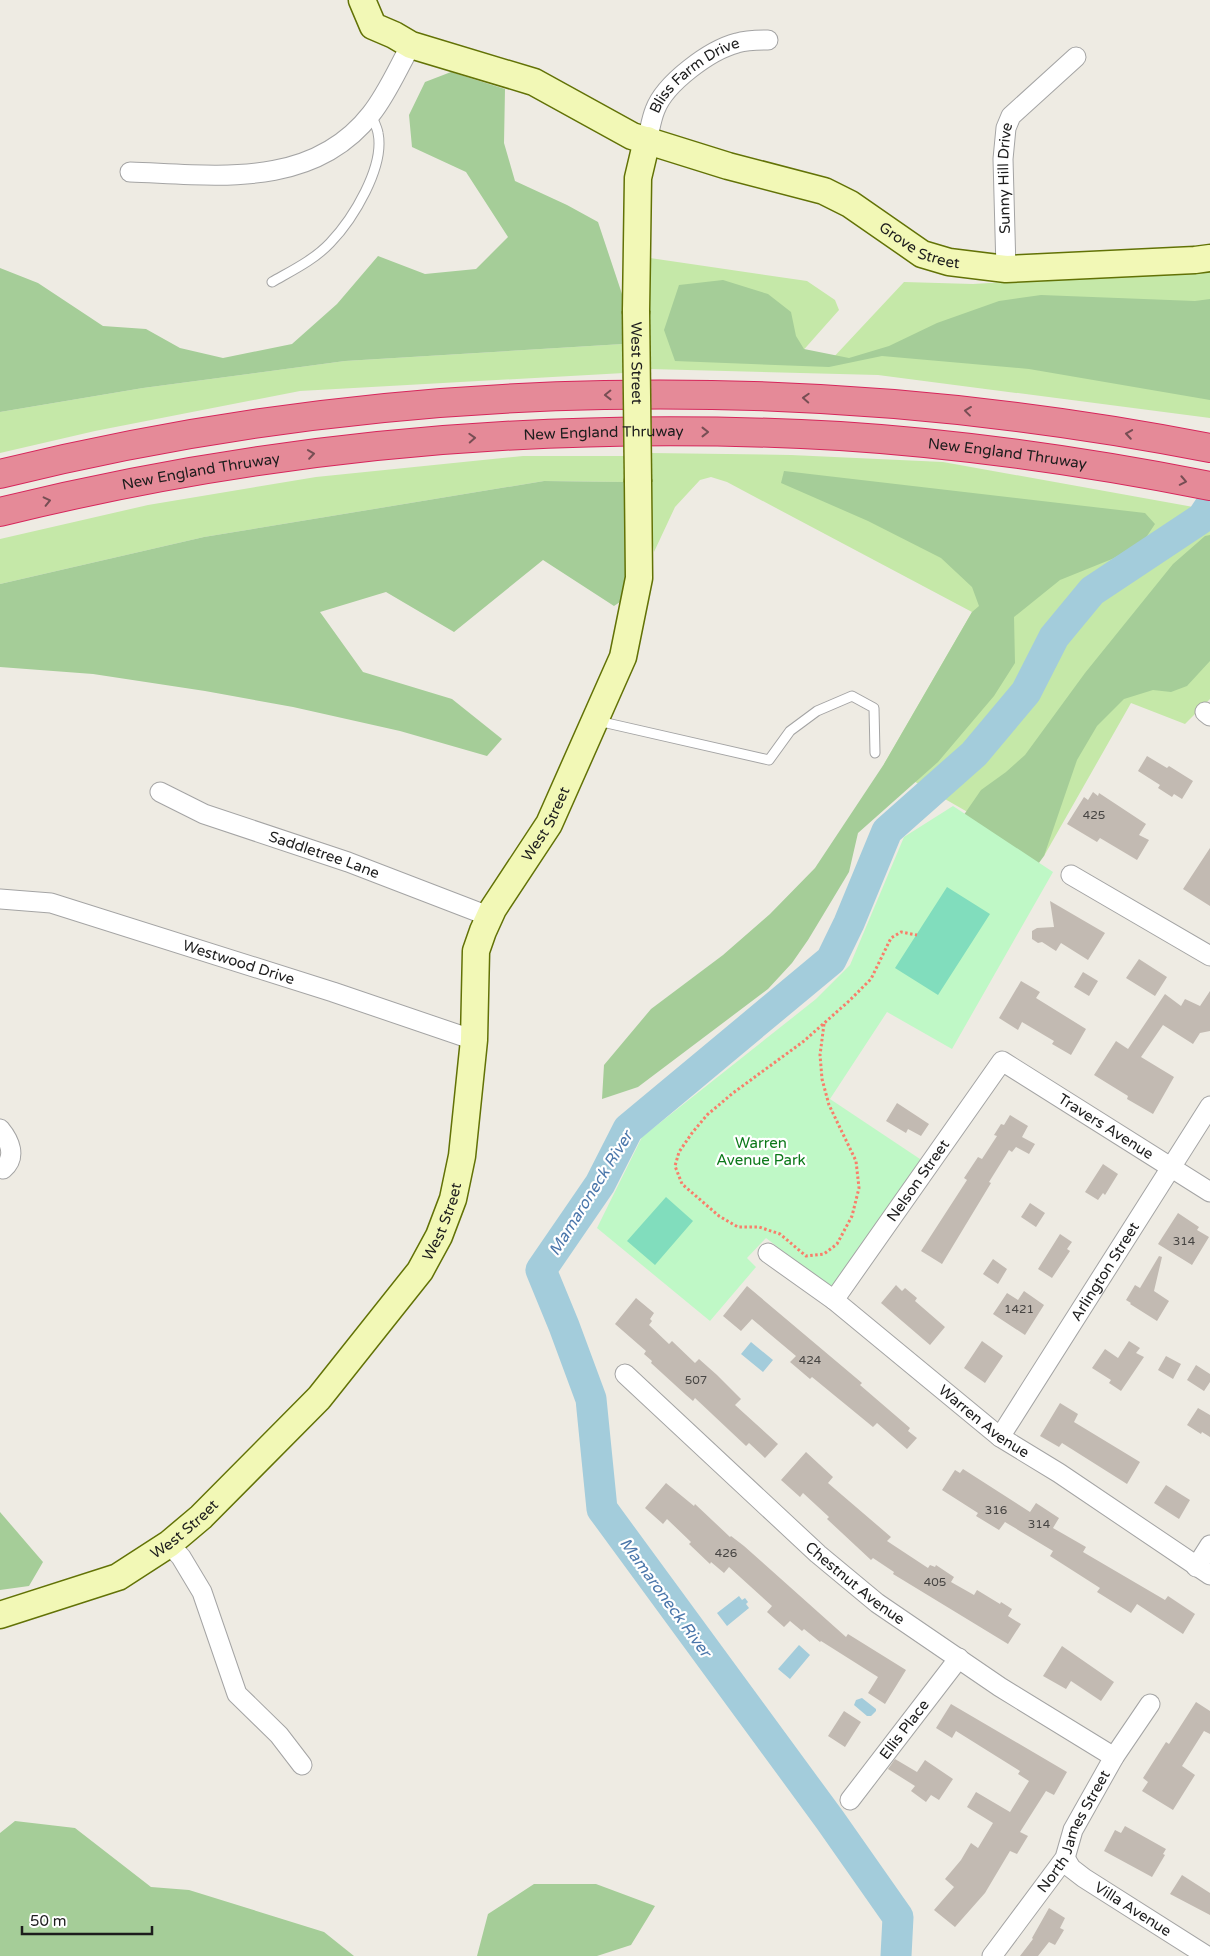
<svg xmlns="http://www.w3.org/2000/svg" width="1210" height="1956" font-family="'Varela Round',sans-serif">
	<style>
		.grass { fill: #c5e8a8 }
		.forest { fill: #a5cd98 }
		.park { fill: #bff8c6 }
		.pitch { fill: #81ddbd }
		.water { fill: #a3ccdb }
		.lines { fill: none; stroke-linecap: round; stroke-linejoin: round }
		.river { stroke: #a3ccdb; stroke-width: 31 }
		.building { fill: #c2bab2 }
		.lane-casing { stroke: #a4a4a4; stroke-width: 11 }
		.street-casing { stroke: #a4a4a4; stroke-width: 21 }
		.secondary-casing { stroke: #627206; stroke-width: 29 }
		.highway-casing { stroke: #d6265b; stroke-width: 30 }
		.path { stroke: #f87e6a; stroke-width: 3; stroke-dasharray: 2.5 2.5; stroke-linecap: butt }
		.lane { stroke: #fff; stroke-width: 9 }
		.street { stroke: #fff; stroke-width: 19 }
		.secondary { stroke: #f2f8b6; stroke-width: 26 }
		.highway { stroke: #e58a98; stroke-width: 28 }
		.secondary-bridge-casing { stroke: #627206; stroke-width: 29; stroke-linecap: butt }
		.secondary-bridge { stroke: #f2f8b6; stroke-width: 26 }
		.oneway { stroke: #774e54 }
		.labels { text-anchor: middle; stroke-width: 4.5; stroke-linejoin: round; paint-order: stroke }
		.number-label { font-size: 12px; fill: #464442 }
		.street-label { font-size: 15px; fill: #1d1d1d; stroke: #fff }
		.park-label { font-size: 15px; fill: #0c791a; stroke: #fff }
		.water-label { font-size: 16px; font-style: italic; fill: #4b77ab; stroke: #fff }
	</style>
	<rect width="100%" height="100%" fill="#eeebe3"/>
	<path class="grass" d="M 650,258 L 807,281 L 835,300 L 839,310 L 800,354 L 831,360 L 904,282 L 973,284 L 1210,270 L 1210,418 L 878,375 L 649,369 Z
		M 623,344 L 624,373 L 300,391 L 95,431 L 0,453 L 0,412 L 143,388 L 345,361 Z
		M 650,453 L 791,455 L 943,462 L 1210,510 L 1210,699 L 1185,724 L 1131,703 L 1044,856 L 884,764 L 972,612 L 727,482 L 711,477 L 700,480 L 675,507 L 654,552 L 651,532 Z
		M 523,456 L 625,456 L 625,482 L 544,481 L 204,537 L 0,584 L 0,539 L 148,505 L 316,477 Z"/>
	<path class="forest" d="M 451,72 L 505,89 L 504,143 L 515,181 L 567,205 L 598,222 L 623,297 L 623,344 L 345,361 L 143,388 L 0,412 L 0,268 L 38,283 L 103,326 L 146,329 L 180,348 L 223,358 L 292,344 L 337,304 L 378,256 L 425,274 L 476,269 L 508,237 L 466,172 L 412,147 L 409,115 L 425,82 Z
		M 723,280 L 768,294 L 791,312 L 796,336 L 804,349 L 849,358 L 889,346 L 937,323 L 999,301 L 1041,295 L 1195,301 L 1210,299 L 1210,400 L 1029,369 L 882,356 L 829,367 L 675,361 L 664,330 L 679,285 Z
		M 784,471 L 1145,513 L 1155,524 L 1143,542 L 1112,559 L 1060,580 L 1014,617 L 1015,663 L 994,696 L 938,762 L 858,833 L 849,872 L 808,940 L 792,963 L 768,989 L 638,1087 L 602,1099 L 604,1065 L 651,1009 L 723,955 L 770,914 L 815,868 L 884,764 L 972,612 L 979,606 L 972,587 L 941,558 L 868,521 L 781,483 Z
		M 544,481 L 625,482 L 624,512 L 633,549 L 620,602 L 614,606 L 543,560 L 454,632 L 386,592 L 320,612 L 363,672 L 452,699 L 502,739 L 487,756 L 400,731 L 293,707 L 205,691 L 93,674 L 0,667 L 0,584 L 204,537 Z
		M 1210,535 L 1210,661 L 1187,686 L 1171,692 L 1153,690 L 1124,699 L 1097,726 L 1077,760 L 1044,856 L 1025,882 L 950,835 L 981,790 L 1006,772 L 1025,755 L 1085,673 L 1173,564 L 1205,536 Z
		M 0,1512 L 43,1562 L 29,1586 L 0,1590 Z
		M 15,1821 L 75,1828 L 151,1887 L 189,1890 L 324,1932 L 354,1956 L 0,1956 L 0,1833 Z
		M 534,1884 L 596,1884 L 655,1906 L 631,1945 L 597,1956 L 477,1956 L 488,1914 Z"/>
	<path class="park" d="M 953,806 L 1053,872 L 952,1049 L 887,1012 L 830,1099 L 923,1161 L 833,1290 L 766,1238 L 747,1258 L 756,1267 L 710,1321 L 597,1228 L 642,1137 L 816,999 L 850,965 L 904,837 Z"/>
	<path class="pitch" d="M 947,887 L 990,914 L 938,995 L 895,968 Z
		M 666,1197 L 693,1221 L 655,1265 L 627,1241 Z"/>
	<path class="water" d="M 751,1342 L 773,1360 L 763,1372 L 741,1354 Z
		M 739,1596 L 742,1600 L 745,1598 L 748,1602 L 746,1604 L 749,1608 L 727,1626 L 717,1613 Z
		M 799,1645 L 810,1655 L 790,1679 L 778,1669 Z
		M 862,1698 L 876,1709 L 876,1711 L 871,1716 L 867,1716 L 854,1705 L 856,1700 Z"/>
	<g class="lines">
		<path class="river" d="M 896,1956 L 898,1917 L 830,1820 L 602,1509 L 591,1399 L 564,1326 L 541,1270 L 600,1184 L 628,1129 L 831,960 L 849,923 L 887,831 L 974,754 L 1026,692 L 1054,637 L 1092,591 L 1202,518 L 1210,506"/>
	</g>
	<path class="building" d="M 1147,756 L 1167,768 L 1169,766 L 1193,781 L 1182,799 L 1174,794 L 1172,797 L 1158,788 L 1160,785 L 1138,771 Z
		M 1093,792 L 1098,796 L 1099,793 L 1146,824 L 1139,835 L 1149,840 L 1137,860 L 1100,838 L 1097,842 L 1067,824 L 1084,797 L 1088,800 Z
		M 1210,848 L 1210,906 L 1183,889 Z
		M 1050,901 L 1105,933 L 1088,960 L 1061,943 L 1056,951 L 1042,942 L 1038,943 L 1032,939 L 1032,931 L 1037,928 L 1054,927 Z
		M 1139,959 L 1167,977 L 1155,996 L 1126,978 Z
		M 1083,972 L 1098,981 L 1089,996 L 1074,987 Z
		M 1021,981 L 1040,992 L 1036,998 L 1086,1029 L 1071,1055 L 1052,1044 L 1054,1041 L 1022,1022 L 1018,1030 L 999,1018 Z
		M 1210,991 L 1210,1031 L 1200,1033 L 1193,1044 L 1163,1025 L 1141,1057 L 1174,1077 L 1153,1114 L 1127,1099 L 1128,1096 L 1094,1075 L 1116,1041 L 1128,1049 L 1165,994 L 1181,1006 L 1185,999 L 1200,1006 Z
		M 897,1103 L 929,1124 L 921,1136 L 908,1129 L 906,1133 L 886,1121 Z
		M 1010,1115 L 1028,1126 L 1022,1137 L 1035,1144 L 1029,1154 L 1016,1147 L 1012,1152 L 1009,1150 L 989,1182 L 991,1183 L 942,1264 L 921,1251 L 967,1180 L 964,1178 L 978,1157 L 982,1159 L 997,1136 L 994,1135 L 1001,1124 L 1004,1125 Z
		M 1103,1164 L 1118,1174 L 1105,1195 L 1103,1193 L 1098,1200 L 1085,1192 Z
		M 1030,1203 L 1045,1213 L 1036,1227 L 1021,1217 Z
		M 1178,1213 L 1199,1227 L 1197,1230 L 1209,1237 L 1192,1265 L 1158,1244 Z
		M 1060,1234 L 1072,1242 L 1067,1249 L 1070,1251 L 1052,1278 L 1038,1269 Z
		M 1159,1256 L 1162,1257 L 1154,1291 L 1169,1301 L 1157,1321 L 1130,1304 L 1131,1303 L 1126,1300 L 1135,1285 L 1140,1288 Z
		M 993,1259 L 1007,1269 L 998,1284 L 983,1274 Z
		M 896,1285 L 902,1291 L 905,1288 L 917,1298 L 915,1301 L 945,1327 L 930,1345 L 881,1303 Z
		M 747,1286 L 862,1383 L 860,1385 L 910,1428 L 908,1431 L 917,1438 L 907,1449 L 877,1423 L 873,1427 L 812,1377 L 810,1379 L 790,1362 L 796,1356 L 752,1319 L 741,1331 L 723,1316 Z
		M 1024,1291 L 1044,1305 L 1025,1335 L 993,1314 L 1007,1293 L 1018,1300 Z
		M 636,1298 L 654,1313 L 650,1319 L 652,1321 L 649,1325 L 669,1344 L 672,1341 L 695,1363 L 699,1359 L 717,1375 L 741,1399 L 735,1405 L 778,1444 L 765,1458 L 749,1443 L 746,1446 L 695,1398 L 693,1401 L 686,1395 L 651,1363 L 652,1361 L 644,1354 L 646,1351 L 615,1324 Z
		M 982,1341 L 1003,1356 L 985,1383 L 964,1368 Z
		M 1129,1341 L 1140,1348 L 1136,1353 L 1144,1357 L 1121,1391 L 1109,1383 L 1111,1380 L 1092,1368 L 1105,1349 L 1118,1358 Z
		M 1166,1356 L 1181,1364 L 1173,1379 L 1158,1370 Z
		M 1196,1365 L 1210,1374 L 1210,1382 L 1204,1391 L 1187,1380 Z
		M 1060,1403 L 1078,1414 L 1074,1422 L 1140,1462 L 1127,1484 L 1062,1443 L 1059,1447 L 1040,1436 Z
		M 1198,1408 L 1210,1415 L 1210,1437 L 1202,1432 L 1201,1434 L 1187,1425 Z
		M 806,1452 L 833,1477 L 828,1483 L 891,1537 L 887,1541 L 928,1568 L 930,1565 L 935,1567 L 936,1565 L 954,1577 L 951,1582 L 974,1595 L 977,1590 L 1000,1604 L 1001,1602 L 1012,1609 L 1008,1616 L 1021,1624 L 1008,1644 L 893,1574 L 894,1572 L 873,1558 L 871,1560 L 827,1519 L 829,1517 L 803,1493 L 800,1497 L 781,1480 Z
		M 963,1469 L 1030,1512 L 1036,1503 L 1059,1518 L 1053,1528 L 1086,1547 L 1083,1552 L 1165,1600 L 1168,1596 L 1195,1614 L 1183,1634 L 1137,1604 L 1131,1613 L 1097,1592 L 1100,1588 L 1050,1556 L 1053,1551 L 1005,1522 L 999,1530 L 976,1516 L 978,1513 L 942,1490 L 955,1470 L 960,1473 Z
		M 666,1483 L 694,1506 L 695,1504 L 730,1537 L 731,1536 L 744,1546 L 846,1637 L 848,1634 L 906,1670 L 885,1704 L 868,1693 L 878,1677 L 821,1641 L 820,1642 L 804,1629 L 802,1631 L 790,1621 L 784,1627 L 767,1612 L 772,1606 L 729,1567 L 724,1573 L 711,1562 L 710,1564 L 689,1544 L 691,1542 L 667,1519 L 663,1524 L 645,1508 Z
		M 1166,1485 L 1190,1500 L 1179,1519 L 1154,1503 Z
		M 1062,1646 L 1114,1682 L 1101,1701 L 1071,1681 L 1066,1689 L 1043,1676 Z
		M 1196,1702 L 1210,1711 L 1210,1734 L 1204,1731 L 1182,1766 L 1195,1775 L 1173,1810 L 1142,1791 L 1148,1782 L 1143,1778 L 1166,1742 L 1169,1744 Z
		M 951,1704 L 1067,1772 L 1054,1795 L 1046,1791 L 1020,1832 L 1028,1836 L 1017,1854 L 1010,1851 L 985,1893 L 955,1927 L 934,1910 L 954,1887 L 945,1879 L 961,1860 L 971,1843 L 978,1848 L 993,1823 L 967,1807 L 976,1792 L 1010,1812 L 1029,1781 L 1018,1774 L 1020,1771 L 956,1731 L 952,1738 L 936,1728 Z
		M 844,1711 L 861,1722 L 845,1747 L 828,1736 Z
		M 895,1759 L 917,1772 L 925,1760 L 953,1779 L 939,1800 L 931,1795 L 926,1802 L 911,1791 L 915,1786 L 888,1769 Z
		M 1125,1826 L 1166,1849 L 1163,1854 L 1165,1855 L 1152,1877 L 1104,1851 L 1115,1830 L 1121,1833 Z
		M 1182,1875 L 1210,1893 L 1210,1915 L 1170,1894 Z
		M 1049,1908 L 1065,1918 L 1060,1928 L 1064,1930 L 1055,1945 L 1049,1942 L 1038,1956 L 1020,1956 L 1033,1939 L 1032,1938 Z"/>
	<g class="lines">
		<defs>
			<path id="lane" d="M 272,282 C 291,271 314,260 330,243 C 353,219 385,167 378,133 C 377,127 373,120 371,114
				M 598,721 L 769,760 L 790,731 L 817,711 L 852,696 L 874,708 L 875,753"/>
			<g id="street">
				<path id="s1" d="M 647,140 C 650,130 651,120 655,110 C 665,83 710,50 737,43 C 747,40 758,40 768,40"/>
				<path d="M 130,172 C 214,175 312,190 371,114 C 387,94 398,68 411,45"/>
				<path id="s2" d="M 1006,269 L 1003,159 L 1006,128 L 1011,116 L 1076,57"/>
				<path d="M 1205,712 L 1210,716"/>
				<path id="s3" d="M 160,792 L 204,814 L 348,862 L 491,917"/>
				<path d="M 1071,875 L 1210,956"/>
				<path id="s4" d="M 0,899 L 51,903 L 333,992 L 474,1040"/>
				<path d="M 0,1129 C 10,1141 17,1157 3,1169 L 0,1168"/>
				<path id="s5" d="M 768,1253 L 834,1300 L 1000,1437 L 1059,1473 L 1210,1575"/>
				<path id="s6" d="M 834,1300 L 1002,1061 L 1210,1192"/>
				<path id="s7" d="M 625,1374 L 818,1554 L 877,1603 L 1000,1687 L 1114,1757"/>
				<path id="s8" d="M 1000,1437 L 1210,1106"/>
				<path d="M 169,1544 L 181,1557 L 202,1592 L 237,1694 L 279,1735 L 302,1765"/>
				<path d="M 1196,1567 L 1210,1545"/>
				<path id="s9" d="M 850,1800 L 959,1658"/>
				<path id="s10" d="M 1065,1858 L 1071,1868 L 1084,1878 L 1207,1956"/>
				<path id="s11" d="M 992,1956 L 1065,1858 L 1073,1830 L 1114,1757 L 1150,1704"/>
			</g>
			<g id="secondary">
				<path id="s12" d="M 362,0 L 373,26 L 394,35 L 411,45 L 534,82 L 632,136 L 728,166 L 824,191 L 850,204 L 922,254 L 949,262 L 1006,269 L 1195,260 L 1210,258"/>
				<path d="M 636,311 L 638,178 L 647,140"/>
				<path id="s13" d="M 0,1615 L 118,1577 L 169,1544 L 201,1517 L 319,1398 L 420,1271 L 439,1236 L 453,1199 L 462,1156 L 474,1040 L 476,951 L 483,931 L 493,909 L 549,824 L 623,657 L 639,578 L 638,482"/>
			</g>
			<g id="highway">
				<path d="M 0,474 C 395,376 812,370 1210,448"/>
				<path id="s14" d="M 0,512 C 274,444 558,420 840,436 C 964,444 1088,462 1210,486"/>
			</g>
		</defs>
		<use href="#lane" class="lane-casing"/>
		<use href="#street" class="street-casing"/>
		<use href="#secondary" class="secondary-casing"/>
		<use href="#highway" class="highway-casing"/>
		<path class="path" d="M 824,1024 L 820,1055 L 822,1079 L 829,1105 L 856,1161 L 859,1188 L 852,1216 L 837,1244 L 824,1254 L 806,1256 L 780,1234 L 759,1227 L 738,1227 L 719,1216 L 682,1184 L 675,1166 L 679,1152 L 692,1133 L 707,1115 L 733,1093 L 804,1041 L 849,1001 L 871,979 L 891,938 L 901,932 L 917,935"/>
		<use href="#lane" class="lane"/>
		<use href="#street" class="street"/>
		<use href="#secondary" class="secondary"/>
		<use href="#highway" class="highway"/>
		<defs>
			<g id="secondary-bridge">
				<path id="s15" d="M 636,311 L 638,482"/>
			</g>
		</defs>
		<use href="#secondary-bridge" class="secondary-bridge-casing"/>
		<use href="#secondary-bridge" class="secondary-bridge"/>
	</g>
	<defs><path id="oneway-chevron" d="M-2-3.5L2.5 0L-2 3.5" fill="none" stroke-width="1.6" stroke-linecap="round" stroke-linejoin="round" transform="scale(1.25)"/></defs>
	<g class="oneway">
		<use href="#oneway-chevron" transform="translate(608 395) rotate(179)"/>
		<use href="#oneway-chevron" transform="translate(806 398) rotate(-177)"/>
		<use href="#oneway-chevron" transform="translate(968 411) rotate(-173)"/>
		<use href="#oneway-chevron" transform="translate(705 432)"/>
		<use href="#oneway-chevron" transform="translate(1129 434) rotate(-171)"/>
		<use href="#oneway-chevron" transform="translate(472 438) rotate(-3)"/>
		<use href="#oneway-chevron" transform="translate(311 454) rotate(-8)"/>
		<use href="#oneway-chevron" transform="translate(1183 481) rotate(11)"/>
		<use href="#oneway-chevron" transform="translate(47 501) rotate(-13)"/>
	</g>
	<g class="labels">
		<g class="number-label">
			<text x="1094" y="819">425</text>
			<text x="1184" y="1245">314</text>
			<text x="1019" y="1313">1421</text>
			<text x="810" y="1364">424</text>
			<text x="696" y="1384">507</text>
			<text x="996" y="1514">316</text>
			<text x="1039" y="1528">314</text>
			<text x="726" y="1557">426</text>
			<text x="935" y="1586">405</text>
		</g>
		<g class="street-label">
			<text dy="5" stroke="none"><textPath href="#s1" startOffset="85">Bliss Farm Drive</textPath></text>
			<text dy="5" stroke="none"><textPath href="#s2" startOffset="91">Sunny Hill Drive</textPath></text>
			<text dy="5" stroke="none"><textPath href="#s12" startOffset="622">Grove Street</textPath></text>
			<text dy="5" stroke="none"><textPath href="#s15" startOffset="52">West Street</textPath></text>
			<text dy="5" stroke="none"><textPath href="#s14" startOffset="610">New England Thruway</textPath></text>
			<text dy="5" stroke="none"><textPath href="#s14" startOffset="1015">New England Thruway</textPath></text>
			<text dy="5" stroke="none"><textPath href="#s14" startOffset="205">New England Thruway</textPath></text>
			<text dy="5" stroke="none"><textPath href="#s13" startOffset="1031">West Street</textPath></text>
			<text dy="5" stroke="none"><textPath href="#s3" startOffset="176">Saddletree Lane</textPath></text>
			<text dy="5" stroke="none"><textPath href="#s4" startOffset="248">Westwood Drive</textPath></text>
			<text dy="5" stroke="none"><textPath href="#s6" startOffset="415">Travers Avenue</textPath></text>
			<text dy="5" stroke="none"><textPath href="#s6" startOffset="146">Nelson Street</textPath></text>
			<text dy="5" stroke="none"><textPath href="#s13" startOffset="611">West Street</textPath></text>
			<text dy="5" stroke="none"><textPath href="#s8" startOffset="196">Arlington Street</textPath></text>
			<text dy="5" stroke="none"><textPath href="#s5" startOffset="274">Warren Avenue</textPath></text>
			<text dy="5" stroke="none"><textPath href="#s13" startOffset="206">West Street</textPath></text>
			<text dy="5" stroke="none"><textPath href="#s7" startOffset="311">Chestnut Avenue</textPath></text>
			<text dy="5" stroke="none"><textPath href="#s9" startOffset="89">Ellis Place</textPath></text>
			<text dy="5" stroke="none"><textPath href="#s11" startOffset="150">North James Street</textPath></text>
			<text dy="5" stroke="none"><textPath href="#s10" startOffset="86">Villa Avenue</textPath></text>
		</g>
		<g class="park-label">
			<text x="761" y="1148">Warren<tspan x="761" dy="17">Avenue Park</tspan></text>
		</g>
		<g class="water-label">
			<text transform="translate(590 1193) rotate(-58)" y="6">Mamaroneck River</text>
			<text transform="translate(666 1597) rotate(54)" y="6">Mamaroneck River</text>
		</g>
	</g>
	<path d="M22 1926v8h130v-8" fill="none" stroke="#1d1d1d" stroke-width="2.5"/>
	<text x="30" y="1926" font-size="15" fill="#1d1d1d" stroke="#ffffff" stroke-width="4" paint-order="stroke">50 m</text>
</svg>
